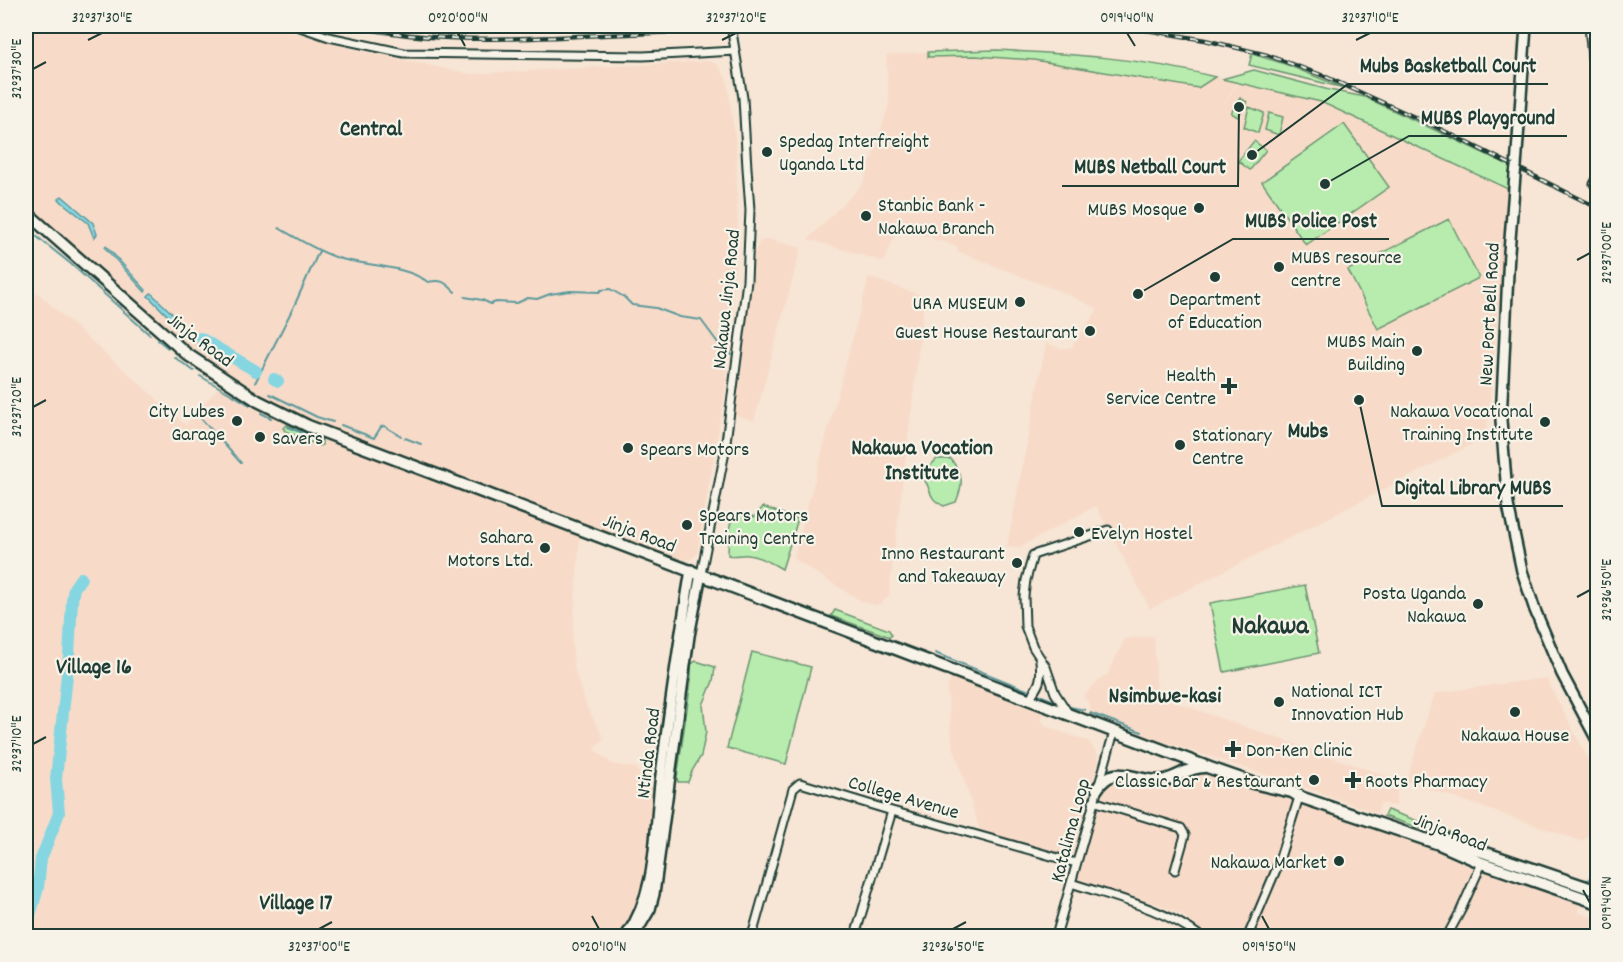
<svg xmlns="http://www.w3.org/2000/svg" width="1623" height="962" font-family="Dekko,sans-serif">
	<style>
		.built { fill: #f7dbc8 }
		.green { fill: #b7ecae; stroke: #6b9471; stroke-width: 1.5 }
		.water { fill: #86d6e1; stroke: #5d999c; stroke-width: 1.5 }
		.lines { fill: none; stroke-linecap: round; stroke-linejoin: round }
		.stream { stroke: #5d999c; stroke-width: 2 }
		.river { stroke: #86d6e1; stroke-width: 12 }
		.minor-casing { stroke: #1f3d34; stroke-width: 11 }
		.major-casing { stroke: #1f3d34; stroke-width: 14 }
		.highway-casing { stroke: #1f3d34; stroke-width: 15 }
		.minor { stroke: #f7f3e8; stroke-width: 7 }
		.major { stroke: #f7f3e8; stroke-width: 9 }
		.highway { stroke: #f7f3e8; stroke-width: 10 }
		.rail-casing { stroke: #1f3d34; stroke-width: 4.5 }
		.rail { stroke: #f7f3e8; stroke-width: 2; stroke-dasharray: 7; stroke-linecap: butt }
		.major-bridge-casing { stroke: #1f3d34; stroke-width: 14; stroke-linecap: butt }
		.major-bridge { stroke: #f7f3e8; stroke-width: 9 }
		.ticks { fill: none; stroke: #1f3d34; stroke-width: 2 }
		.poi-dot { fill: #1f3d34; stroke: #f7f3e8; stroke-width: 2 }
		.labels { text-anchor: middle; stroke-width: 4.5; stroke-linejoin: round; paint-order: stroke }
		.poi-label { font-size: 20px; fill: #1f3d34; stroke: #f7f3e8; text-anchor: end }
		.street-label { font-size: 20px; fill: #1f3d34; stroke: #f7f3e8 }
		.quarter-label { font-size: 22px; font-weight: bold; fill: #1f3d34; stroke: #f7f3e8 }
		.district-label { font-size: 26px; font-weight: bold; fill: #1f3d34; stroke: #f7f3e8 }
		.leader { fill: none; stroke: #1f3d34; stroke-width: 2 }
		.callout-dot { fill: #1f3d34; stroke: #f7f3e8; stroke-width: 2 }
		.callout-label { font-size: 21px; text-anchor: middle; font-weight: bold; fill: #1f3d34; stroke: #f7f3e8; stroke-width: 4.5; stroke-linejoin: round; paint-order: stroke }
		.neatline { fill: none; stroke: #1f3d34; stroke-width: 2 }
		.ticks-label { font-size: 15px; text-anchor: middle; fill: #1f3d34 }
	</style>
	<rect width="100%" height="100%" fill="#f7e5d5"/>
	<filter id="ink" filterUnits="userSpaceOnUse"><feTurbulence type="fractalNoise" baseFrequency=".0167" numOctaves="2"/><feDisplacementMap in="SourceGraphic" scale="12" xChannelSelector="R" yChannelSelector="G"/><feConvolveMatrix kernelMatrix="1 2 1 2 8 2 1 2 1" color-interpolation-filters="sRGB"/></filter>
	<g filter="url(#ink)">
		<path class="built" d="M 26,26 L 272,26 L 362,51 L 471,74 L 710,61 L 718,65 L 727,80 L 736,145 L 738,233 L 725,392 L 697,554 L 693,558 L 682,560 L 672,557 L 313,421 L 265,397 L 199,355 L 26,204 Z
			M 997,50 L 1119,58 L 1185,69 L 1237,82 L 1222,108 L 1238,83 L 1321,102 L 1510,190 L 1486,437 L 1150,609 L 1096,506 L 1018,548 L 1007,547 L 1046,343 L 1061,349 L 1072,347 L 1098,309 L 1069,295 L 957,251 L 958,247 L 898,227 L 884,262 L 808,239 L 862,185 L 866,176 L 889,104 L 886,55 L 928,52 Z
			M 768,239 L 801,248 L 754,421 L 735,415 L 754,254 L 760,241 Z
			M 869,277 L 925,297 L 889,595 L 881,604 L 875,605 L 861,601 L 797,561 L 794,557 Z
			M 26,283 L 186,425 L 221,384 L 277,417 L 309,431 L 580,533 L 572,644 L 574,666 L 579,685 L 586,705 L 604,739 L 594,749 L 612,764 L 636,768 L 645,783 L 652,787 L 655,794 L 647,868 L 635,911 L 621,936 L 26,936 Z
			M 1154,636 L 1157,696 L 1398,780 L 1396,806 L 1380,803 L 1377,813 L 1304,787 L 1162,741 L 1089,714 L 1091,706 L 1083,696 L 1102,677 L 1107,676 L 1125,639 Z
			M 952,676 L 1043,711 L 1041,720 L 1047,727 L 1088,741 L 1097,753 L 1099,762 L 1071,859 L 980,831 L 952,742 L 947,689 Z
			M 1546,678 L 1597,776 L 1597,832 L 1581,841 L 1406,781 L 1435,693 Z
			M 1193,768 L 1410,838 L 1580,901 L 1578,913 L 1597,918 L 1597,936 L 1458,936 L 1461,932 L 1457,936 L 1209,936 L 1181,914 L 1154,903 L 1080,881 L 1077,875 L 1078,869 L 1100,788 L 1109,779 L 1165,786 L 1184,772 Z"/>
		<path class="green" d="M 997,50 C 1071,54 1143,58 1215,77 L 1198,88 L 1034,60 L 975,56 L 928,57 L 928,52 Z
			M 1252,54 L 1285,64 L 1344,88 L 1249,65 Z
			M 1254,70 L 1329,90 L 1365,97 L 1513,167 L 1510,190 L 1321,102 L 1222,79 Z
			M 1240,98 L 1247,102 L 1238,117 L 1231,113 Z
			M 1249,107 L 1264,113 L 1258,133 L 1244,127 Z
			M 1269,113 L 1283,117 L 1279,135 L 1265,130 Z
			M 1344,124 L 1389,187 L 1306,245 L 1262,182 Z
			M 1254,141 L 1266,150 L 1250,170 L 1238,161 Z
			M 1449,219 L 1479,278 L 1378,329 L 1348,270 Z
			M 287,425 L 322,440 L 322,445 L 319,446 L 285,431 L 283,428 Z
			M 937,459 L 951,459 C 963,476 964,482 956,502 L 944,506 C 927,498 933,492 924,479 L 929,467 Z
			M 763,507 L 798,519 L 782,569 C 772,563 761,557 748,555 C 741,554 735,557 728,555 C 729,538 726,533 733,517 L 744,513 L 754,517 Z
			M 1305,585 L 1319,653 L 1224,672 L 1210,603 Z
			M 835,610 L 889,630 L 892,635 L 890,637 L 831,616 Z
			M 752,652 L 811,667 L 786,764 L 727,748 Z
			M 696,661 L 715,667 L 713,681 L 703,705 L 706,732 L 701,756 L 692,771 L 688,782 L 678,782 L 677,778 L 691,681 L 691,664 Z
			M 1387,810 L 1452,833 L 1452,839 L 1384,816 Z"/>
		<path class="water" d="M 62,196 L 93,223 L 97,234 L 94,238 L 88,223 L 63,203 L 59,199 Z
			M 106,246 L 146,290 L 145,292 L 105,248 Z
			M 151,293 L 177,318 L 174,322 L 148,296 Z"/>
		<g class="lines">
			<path class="stream" d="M 26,228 L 71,264 L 150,335
				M 279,228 C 298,239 317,251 338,258 C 365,266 405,265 428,282 C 442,279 445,282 455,292
				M 465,297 L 482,300 L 491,304 L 496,302 L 517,303 L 528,298 L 537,299 L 550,294 L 570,291 L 600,292 L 601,290 L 610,289 L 624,297 L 632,305 L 656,308 L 680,317 L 701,320 L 721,347 L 731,354
				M 158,340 L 168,348
				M 174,357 L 194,371
				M 200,376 L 250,405
				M 255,383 L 295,304 L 319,251
				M 270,394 L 317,417 L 333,422
				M 261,413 L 271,418
				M 198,415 L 241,463
				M 341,425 L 374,438 L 381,427 L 384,426 L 401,436
				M 288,427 L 321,441
				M 405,438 L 421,444
				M 935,653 L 1057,702
				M 1065,706 L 1085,710
				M 1090,713 L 1142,732
				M 1591,757 L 1598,771
				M 1579,879 L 1588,880 L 1598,869"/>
			<path class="river" d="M 200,338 L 256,371
				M 274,379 L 278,381
				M 26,929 L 38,888 L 41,859 L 59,813 L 56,779 L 69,656 L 72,601 L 74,588 L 81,578"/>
			<defs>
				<path id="minor" d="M 297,26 L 329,37 L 404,53 L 643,56 L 735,51
					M 1589,26 L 1592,58 L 1598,71
					M 1594,184 L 1598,177
					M 701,574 L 724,457 L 747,281 L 750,210 L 747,168 L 743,98 L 731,26
					M 1029,699 C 1040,684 1042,680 1040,661
					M 1068,713 L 1055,693 L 1046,667 L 1033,647 L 1025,626 L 1024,596 L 1026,580 L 1033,555 L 1108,530
					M 1093,801 L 1181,828 L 1185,835 L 1175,870
					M 1071,883 C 1116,898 1162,908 1200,936
					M 752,936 L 793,789 L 800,783 L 892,811 L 1076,863
					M 855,936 L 892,811
					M 1056,936 L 1114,732
					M 1248,936 L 1276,870 L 1300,794
					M 1447,936 L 1460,912 L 1482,863"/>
				<path id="major" d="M 1516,167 L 1526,26
					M 1515,175 L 1509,252 L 1501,420 L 1508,505 L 1522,571 L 1535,610 L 1562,674 L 1598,742
					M 626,936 C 658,891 654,835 660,783 C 669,712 679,641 691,570
					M 634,936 L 650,909 L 654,894 L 689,636 L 701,574"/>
				<path id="highway" d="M 26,212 L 188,355 L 258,401 L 308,426 L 1210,768 L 1253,783 L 1292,792 L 1300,797 L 1439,844 L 1482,863 L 1598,903
					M 1097,789 C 1115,759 1139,786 1165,780 C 1179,777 1189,767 1204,767
					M 1436,836 L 1598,891"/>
			</defs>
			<use href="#minor" class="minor-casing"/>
			<use href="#major" class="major-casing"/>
			<use href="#highway" class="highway-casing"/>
			<use href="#minor" class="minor"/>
			<use href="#major" class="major"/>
			<use href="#highway" class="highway"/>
			<defs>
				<path id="rail" d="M 353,26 C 435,44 518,39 602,35 C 679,32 757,29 834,26
					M 1123,26 L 1205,40 L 1267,55 L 1324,76 L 1432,125 L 1598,208"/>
			</defs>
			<use href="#rail" class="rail-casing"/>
			<use href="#rail" class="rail"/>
			<defs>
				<path id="major-bridge" d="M 1515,175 L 1516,167"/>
			</defs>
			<use href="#major-bridge" class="major-bridge-casing"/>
			<use href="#major-bridge" class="major-bridge"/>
		</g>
	</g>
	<path class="ticks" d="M 458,33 L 465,46M 1127,33 L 1135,46M 88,40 L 102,33M 722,40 L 736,33M 1356,40 L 1370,33M 33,69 L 46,62M 1577,260 L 1590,253M 33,407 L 46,400M 1577,597 L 1590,590M 33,744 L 46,737M 1583,890 L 1590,903M 592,916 L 599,929M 1262,916 L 1269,929M 319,929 L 332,922M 953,929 L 966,922"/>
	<g class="poi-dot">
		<circle cx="767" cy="152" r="6"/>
		<circle cx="1199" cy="208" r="6"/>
		<circle cx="866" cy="216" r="6"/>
		<circle cx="1279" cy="267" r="6"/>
		<circle cx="1215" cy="277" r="6"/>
		<circle cx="1020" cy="302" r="6"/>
		<circle cx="1090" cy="331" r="6"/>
		<circle cx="1417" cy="351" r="6"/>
		<path d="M1226 377h6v6h6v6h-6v6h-6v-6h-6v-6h6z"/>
		<circle cx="237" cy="421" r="6"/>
		<circle cx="1545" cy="422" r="6"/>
		<circle cx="260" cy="437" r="6"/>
		<circle cx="1180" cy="445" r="6"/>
		<circle cx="628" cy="448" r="6"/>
		<circle cx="687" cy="525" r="6"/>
		<circle cx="1079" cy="532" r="6"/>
		<circle cx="545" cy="548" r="6"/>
		<circle cx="1017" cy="563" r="6"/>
		<circle cx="1478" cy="604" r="6"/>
		<circle cx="1279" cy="702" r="6"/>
		<circle cx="1515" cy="712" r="6"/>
		<path d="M1230 740h6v6h6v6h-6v6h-6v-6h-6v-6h6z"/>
		<circle cx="1314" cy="780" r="6"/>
		<path d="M1350 771h6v6h6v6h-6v6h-6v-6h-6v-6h6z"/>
		<circle cx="1339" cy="861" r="6"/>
	</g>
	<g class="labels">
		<g class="poi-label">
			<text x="779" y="147" text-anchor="start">Spedag Interfreight<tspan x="779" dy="23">Uganda Ltd</tspan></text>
			<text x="878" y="211" text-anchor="start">Stanbic Bank -<tspan x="878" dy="23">Nakawa Branch</tspan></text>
			<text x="1187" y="215">MUBS Mosque</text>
			<text x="1291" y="263" text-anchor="start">MUBS resource<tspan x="1291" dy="23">centre</tspan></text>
			<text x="1215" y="305" text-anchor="middle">Department<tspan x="1215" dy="23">of Education</tspan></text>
			<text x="1008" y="309">URA MUSEUM</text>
			<text x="1078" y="338">Guest House Restaurant</text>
			<text x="1405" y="347">MUBS Main<tspan x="1405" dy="23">Building</tspan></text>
			<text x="1216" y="381">Health<tspan x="1216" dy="23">Service Centre</tspan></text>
			<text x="225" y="417">City Lubes<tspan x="225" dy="23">Garage</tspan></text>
			<text x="1533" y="417">Nakawa Vocational<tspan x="1533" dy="23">Training Institute</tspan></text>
			<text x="1192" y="441" text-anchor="start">Stationary<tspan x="1192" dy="23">Centre</tspan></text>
			<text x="272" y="444" text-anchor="start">Savers</text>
			<text x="640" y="455" text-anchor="start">Spears Motors</text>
			<text x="699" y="521" text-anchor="start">Spears Motors<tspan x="699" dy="23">Training Centre</tspan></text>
			<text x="1091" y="539" text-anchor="start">Evelyn Hostel</text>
			<text x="533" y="543">Sahara<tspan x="533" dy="23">Motors Ltd.</tspan></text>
			<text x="1005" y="559">Inno Restaurant<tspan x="1005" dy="23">and Takeaway</tspan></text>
			<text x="1466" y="599">Posta Uganda<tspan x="1466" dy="23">Nakawa</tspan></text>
			<text x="1291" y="697" text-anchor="start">National ICT<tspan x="1291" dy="23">Innovation Hub</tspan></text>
			<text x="1515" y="741" text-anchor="middle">Nakawa House</text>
			<text x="1246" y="756" text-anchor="start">Don-Ken Clinic</text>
			<text x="1302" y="787">Classic Bar &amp; Restaurant</text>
			<text x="1365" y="787" text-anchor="start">Roots Pharmacy</text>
			<text x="1327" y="868">Nakawa Market</text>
		</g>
		<g class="street-label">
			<text transform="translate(725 299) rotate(-84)" y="7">Nakawa Jinja Road</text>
			<text transform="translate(1488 314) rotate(-87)" y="7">New Port Bell Road</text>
			<text transform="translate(201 339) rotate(37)" y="7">Jinja Road</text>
			<text transform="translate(640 532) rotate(21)" y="7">Jinja Road</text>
			<text transform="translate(647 753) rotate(-83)" y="7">Ntinda Road</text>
			<text transform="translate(904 796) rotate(16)" y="7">College Avenue</text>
			<text transform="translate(1069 830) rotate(-75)" y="7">Katalima Loop</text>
			<text transform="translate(1451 831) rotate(21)" y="7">Jinja Road</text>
		</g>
		<g class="quarter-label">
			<text x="371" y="135">Central</text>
			<text x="1308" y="437">Mubs</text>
			<text x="922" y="454">Nakawa Vocation<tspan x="922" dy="25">Institute</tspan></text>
			<text x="94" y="673">Village 16</text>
			<text x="1165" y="702">Nsimbwe-kasi</text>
			<text x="296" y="909">Village 17</text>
		</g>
		<g class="district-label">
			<text x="1270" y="633">Nakawa</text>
		</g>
	</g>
	<path class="leader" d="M1252 155L1348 84H1548M1325 184L1409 136H1567M1239 107L1238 186H1062M1138 294L1233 239H1389M1359 400L1382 506H1563"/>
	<g class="callout-dot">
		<circle cx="1252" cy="155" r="6"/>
		<circle cx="1325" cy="184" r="6"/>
		<circle cx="1239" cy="107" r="6"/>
		<circle cx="1138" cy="294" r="6"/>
		<circle cx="1359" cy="400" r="6"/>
	</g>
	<g class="callout-label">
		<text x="1448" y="72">Mubs Basketball Court</text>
		<text x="1488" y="124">MUBS Playground</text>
		<text x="1150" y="173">MUBS Netball Court</text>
		<text x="1311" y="227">MUBS Police Post</text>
		<text x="1473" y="494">Digital Library MUBS</text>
	</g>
	<rect width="1623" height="962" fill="none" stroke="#f7f3e8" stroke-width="66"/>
	<rect x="33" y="33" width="1557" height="896" class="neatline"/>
	<g class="ticks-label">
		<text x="102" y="22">32°37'30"E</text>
		<text x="458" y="22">0°20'00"N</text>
		<text x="736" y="22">32°37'20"E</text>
		<text x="1127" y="22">0°19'40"N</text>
		<text x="1370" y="22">32°37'10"E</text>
		<text transform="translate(16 69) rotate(-90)" y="5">32°37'30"E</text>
		<text transform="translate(1606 253) rotate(-90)" y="5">32°37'00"E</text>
		<text transform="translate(16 407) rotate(-90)" y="5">32°37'20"E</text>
		<text transform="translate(1606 590) rotate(-90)" y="5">32°36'50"E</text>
		<text transform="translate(16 744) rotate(-90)" y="5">32°37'10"E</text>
		<text transform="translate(1606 903) rotate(-90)" y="5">0°19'40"N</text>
		<text x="319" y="951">32°37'00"E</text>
		<text x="599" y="951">0°20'10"N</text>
		<text x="953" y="951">32°36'50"E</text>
		<text x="1269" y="951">0°19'50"N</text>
	</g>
</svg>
